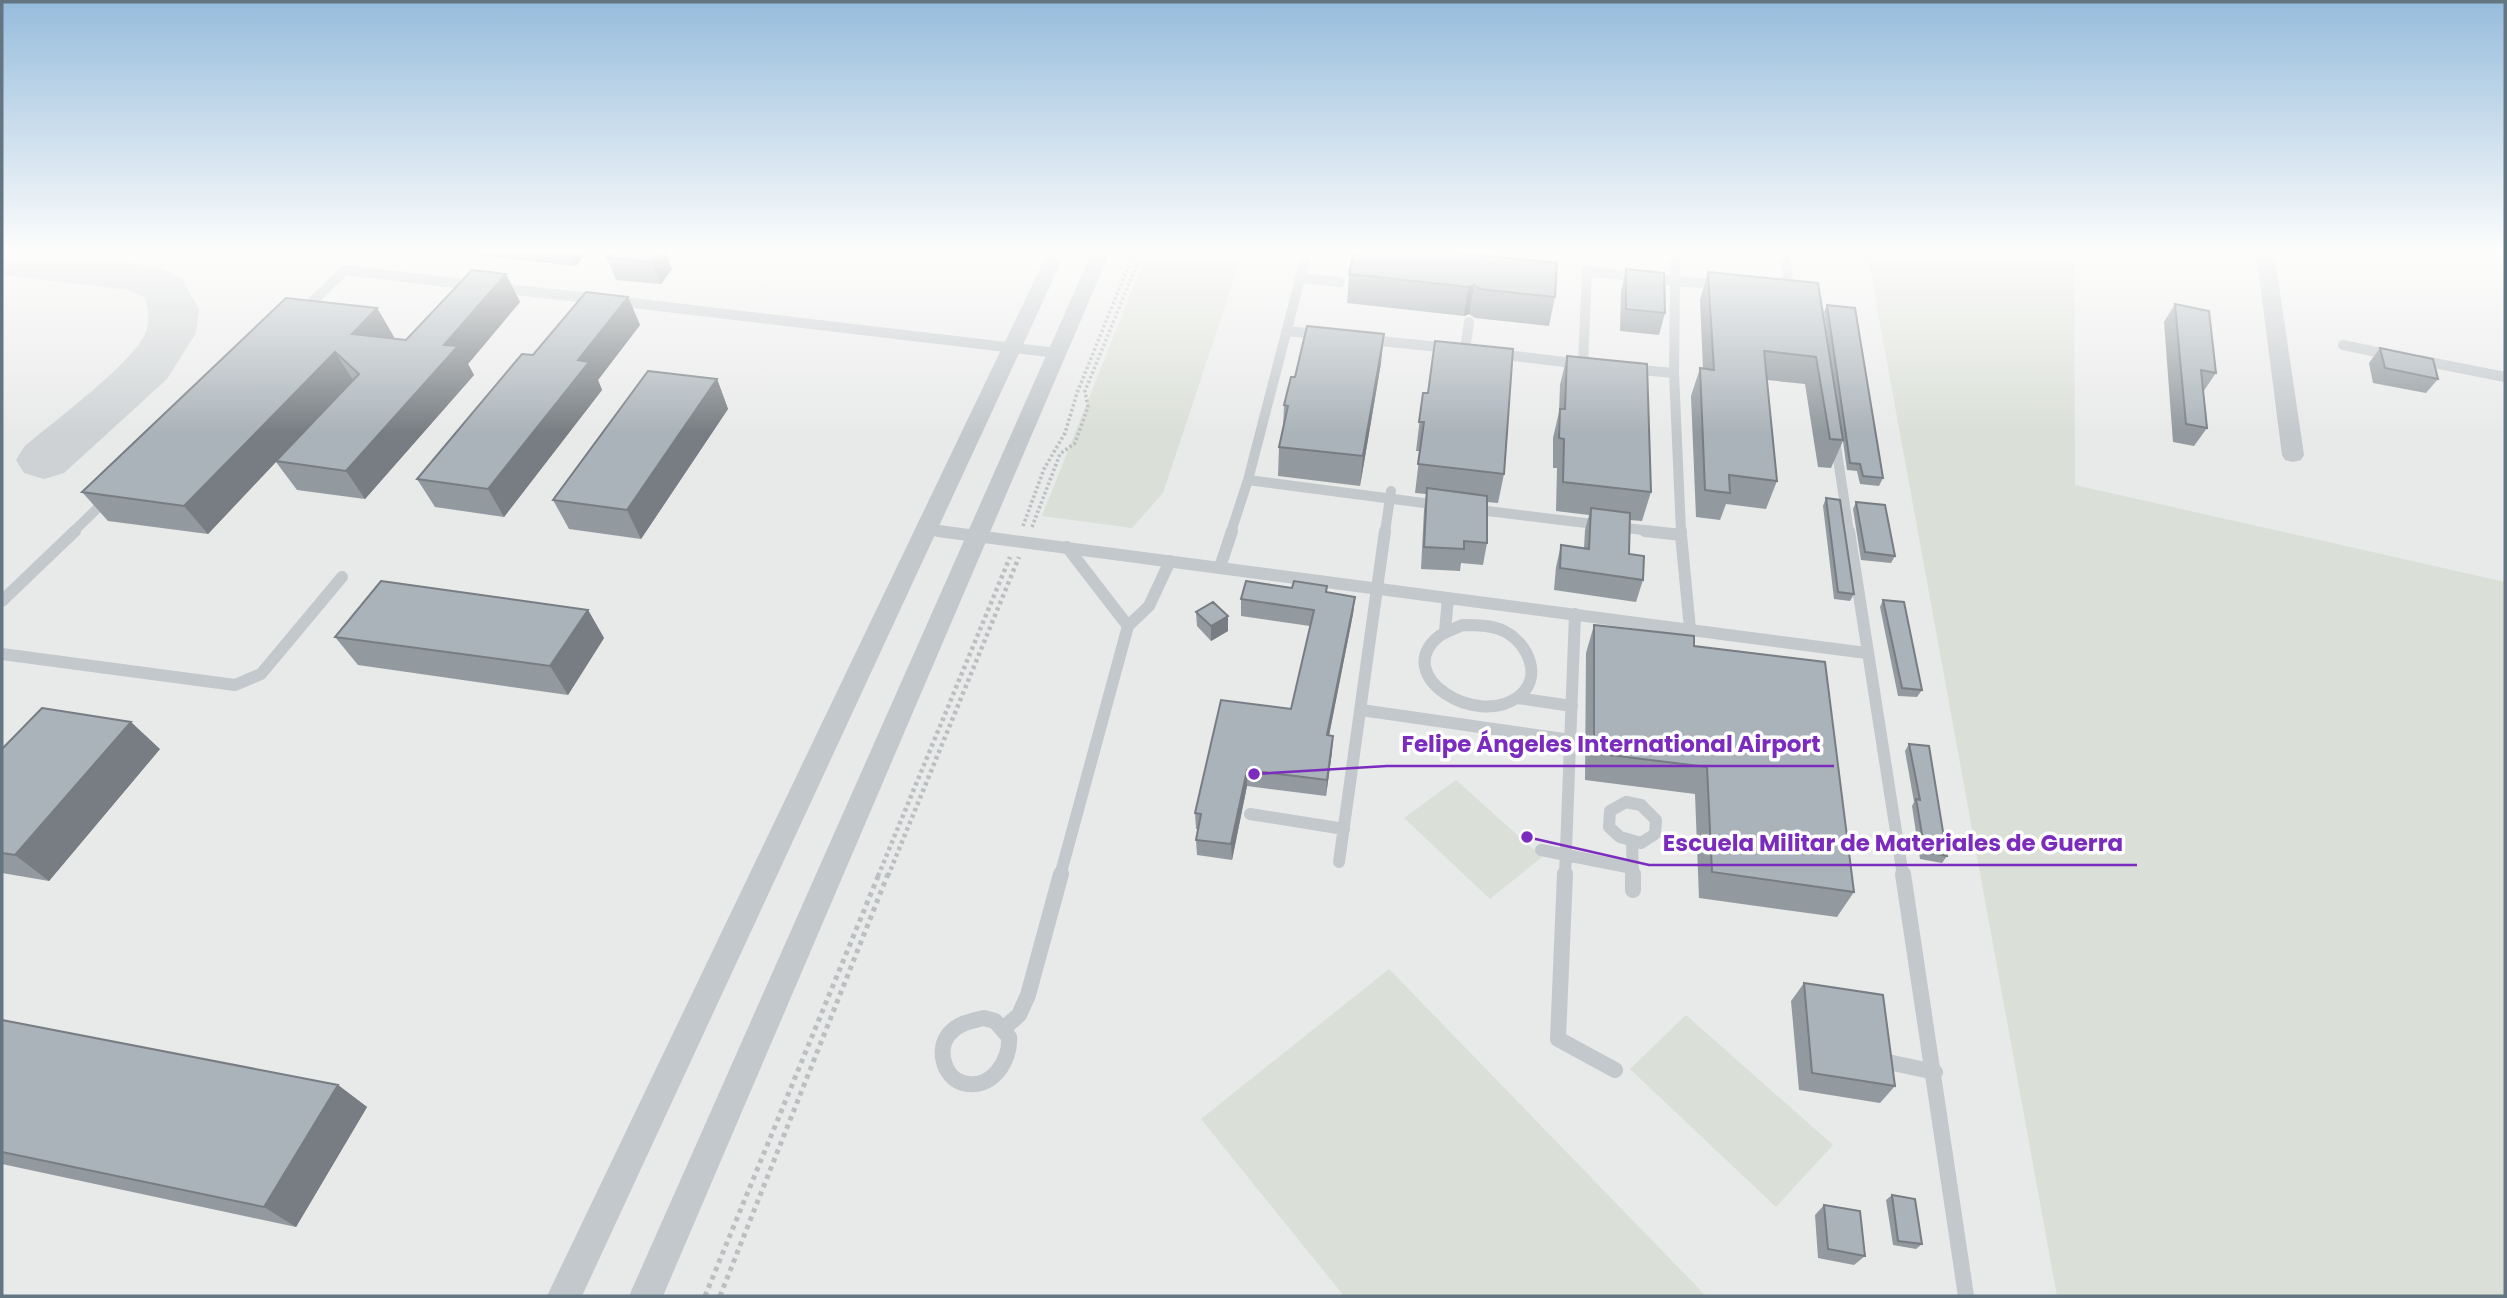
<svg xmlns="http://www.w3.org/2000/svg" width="2507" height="1298" font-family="Poppins,sans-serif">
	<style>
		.built { fill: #e8e9e9 }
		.green { fill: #dadfd7 }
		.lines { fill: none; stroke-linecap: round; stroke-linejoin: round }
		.taxiway { fill: #ced2d4; fill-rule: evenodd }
		.path-far2 { stroke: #bbbfc2; stroke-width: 3.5; stroke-dasharray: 2.5 2.5; stroke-linecap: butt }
		.path-far1 { stroke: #bbbfc2; stroke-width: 4.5; stroke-dasharray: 3.5 3.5; stroke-linecap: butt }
		.path { stroke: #bbbfc2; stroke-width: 5; stroke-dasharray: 4.5 4.5; stroke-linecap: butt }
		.service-far2 { stroke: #c3c8cc; stroke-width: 10 }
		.service-far1 { stroke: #c3c8cc; stroke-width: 12 }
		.service { stroke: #c3c8cc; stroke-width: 16 }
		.minor { fill: #c3c8cc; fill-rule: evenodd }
		.wall { fill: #929a9f }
		.shaded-wall { fill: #777d82 }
		.building { fill: #aab3b9; stroke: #777d82; stroke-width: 2 }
		.leader { fill: none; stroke: #7b2cbf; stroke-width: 2.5 }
		.callout-dot { fill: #7b2cbf; stroke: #fff; stroke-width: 2.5 }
		.callout-label { font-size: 23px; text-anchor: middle; font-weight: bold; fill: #7b2cbf; stroke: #fff; stroke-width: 7; stroke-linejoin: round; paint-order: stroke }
	</style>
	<rect width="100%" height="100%" fill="#fafaf8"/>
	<path class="built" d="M 2,252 L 2505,252 L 2505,1296 L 2,1296 Z"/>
	<path class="green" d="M 1147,252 L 1243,252 L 1163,493 L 1132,528 L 1042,516 Z
		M 1867,252 L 2074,252 L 2075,485 L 2505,582 L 2505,1296 L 2057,1296 Z
		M 1456,780 L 1542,857 L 1490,899 L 1404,818 Z
		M 1389,969 L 1706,1296 L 1344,1296 L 1201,1119 Z
		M 1686,1015 L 1833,1145 L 1776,1207 L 1630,1069 Z"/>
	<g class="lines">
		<path class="taxiway" d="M 2,252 L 47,252 L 157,267 L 181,278 L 199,309 L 196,333 L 167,379 L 64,473 L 44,479 L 24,473 L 16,460 L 24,447 C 53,422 132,364 145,334 C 150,322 149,308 144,297 L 129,290 L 2,275 Z"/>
		<path class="path-far2" d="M 1023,526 L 1044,469 L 1065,433 L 1077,393 L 1134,252
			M 1032,527 L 1060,454 L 1075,443 L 1088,407 L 1085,391 L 1142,252"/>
		<path class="path-far1" d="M 878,876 L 1010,557
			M 888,876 L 1019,557"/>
		<path class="path" d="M 705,1296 L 879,874
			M 720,1296 L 888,874"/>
		<path class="service-far2" d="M 1676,252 L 1675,281 L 1721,285
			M 1785,252 L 1789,292
			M 1300,278 L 1340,282
			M 1668,280 L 1675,281 L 1674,373 L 1681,532
			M 498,288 L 598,299
			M 616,301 L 1057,353
			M 302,312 L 345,270 L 473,285
			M 1286,331 L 1320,334
			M 1369,340 L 1449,348
			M 2343,345 L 2391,355
			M 1465,350 L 1469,322
			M 1498,354 L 1581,364
			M 2419,360 L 2505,377
			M 1583,365 L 1587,271 L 1639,277
			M 1630,369 L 1674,373
			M 1835,439 L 1849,532
			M 1248,480 L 1439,505
			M 1471,509 L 1659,532
			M 926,529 L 951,532
			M 73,532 L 107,499
			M 1231,532 L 1248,480 L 1307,252
			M 1385,532 L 1391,491"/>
		<path class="service-far1" d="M 938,531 L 1866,653
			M 1645,531 L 1681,535 L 1681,531
			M 1849,531 L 1903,876
			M 1681,535 L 1690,629
			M 1067,547 L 1128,626
			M 1220,567 L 1232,531
			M 2,601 L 75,531
			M 1462,625 C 1476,625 1491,625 1504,631 C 1528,643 1544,678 1518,697 C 1476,728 1392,676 1438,637 C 1444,632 1455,629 1462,625 Z
			M 1445,631 L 1448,598
			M 2,654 L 235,685 L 261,674 L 342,577
			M 1517,698 L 1572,706
			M 1361,710 L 1571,740
			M 1626,802 L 1641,805 L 1656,820 L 1655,834 L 1641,843 L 1620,837 L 1609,827 L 1610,811 Z
			M 1250,814 L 1344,829
			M 1632,842 L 1633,876
			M 1541,850 L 1632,868
			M 1339,862 L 1385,531
			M 1060,876 L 1128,626 L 1149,606 L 1170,561
			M 1565,876 L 1575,614"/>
		<path class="service" d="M 1565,874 L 1558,1039 L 1615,1070
			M 1633,874 L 1633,890
			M 1903,874 L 1966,1296
			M 984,1018 L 995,1021 L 1009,1037 C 1011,1061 991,1091 963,1083 C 943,1077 936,1048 950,1033 C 959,1023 971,1021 984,1018 Z
			M 1004,1028 L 1019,1015 L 1028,995 L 1061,874
			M 1888,1062 L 1935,1072"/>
		<path class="minor" d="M 1048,252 L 1066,252 L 582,1296 L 547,1296 Z
			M 1092,252 L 1110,252 L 663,1296 L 629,1296 Z
			M 2256,252 L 2274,252 L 2304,455 L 2301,460 L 2293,462 L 2285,460 L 2282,455 Z"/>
	</g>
	<path class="wall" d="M 449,252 L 587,252 L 576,266 Z
		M 611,252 L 671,252 L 667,256 L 672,269 L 661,284 L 616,280 L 607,258 Z
		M 1354,252 L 1555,297 L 1549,326 L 1475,318 L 1469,314 L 1464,316 L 1347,303 L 1349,274 Z
		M 1626,269 L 1665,313 L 1659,335 L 1620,331 L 1621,291 Z
		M 1708,272 L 1818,283 L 1837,405 L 1824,312 L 1827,305 L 1883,478 L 1879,486 L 1860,484 L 1857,471 L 1847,470 L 1843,441 L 1831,468 L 1818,467 L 1805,384 L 1767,380 L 1777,481 L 1766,509 L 1726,504 L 1720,520 L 1696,517 L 1691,396 L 1700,368 L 1703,368 L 1700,300 Z
		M 506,274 L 520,302 L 468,364 L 474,375 L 365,499 L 297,490 L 276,462 L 208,534 L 108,521 L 82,492 L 377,308 L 394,337 L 392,339 L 406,340 Z
		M 628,297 L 640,325 L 598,380 L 602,390 L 504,517 L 435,507 L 417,479 L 533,355 Z
		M 2175,304 L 2216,373 L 2203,392 L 2207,428 L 2194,446 L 2173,442 L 2164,322 Z
		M 2380,348 L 2438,379 L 2426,393 L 2373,383 L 2369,363 Z
		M 1567,356 L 1651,492 L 1642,521 L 1630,520 L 1629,554 L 1643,580 L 1636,602 L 1554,590 L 1556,567 L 1561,545 L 1584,548 L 1585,530 L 1589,515 L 1556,511 L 1557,468 L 1553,468 L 1553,438 L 1559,412 L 1560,385 Z
		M 1381,363 L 1360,486 L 1278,476 L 1279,447 L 1283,429 L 1284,405 L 1295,377 Z
		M 717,379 L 728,409 L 641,539 L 569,529 L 553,500 Z
		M 1423,393 L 1504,474 L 1498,503 L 1487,502 L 1487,543 L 1483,565 L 1461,563 L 1460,571 L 1421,569 L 1424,510 L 1426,494 L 1415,493 L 1420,451 L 1416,451 Z
		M 1826,498 L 1854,594 L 1850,601 L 1834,599 L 1823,506 Z
		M 1856,502 L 1895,556 L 1891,563 L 1861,560 L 1853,509 Z
		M 1327,586 L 1327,593 L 1355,597 L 1353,614 L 1329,735 L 1332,752 L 1326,796 L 1247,786 L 1232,860 L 1197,855 L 1196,840 L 1198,829 L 1196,829 L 1195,813 L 1291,709 L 1310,626 L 1241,616 L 1241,599 L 1292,588 Z
		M 1883,600 L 1922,690 L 1917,697 L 1898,696 L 1880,607 Z
		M 588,610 L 604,638 L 568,695 L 358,665 L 335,637 Z
		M 1196,612 L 1228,631 L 1211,641 L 1197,626 Z
		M 1594,625 L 1854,892 L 1837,917 L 1699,898 L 1695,794 L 1585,780 L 1586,653 Z
		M 1909,744 L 1947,856 L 1942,863 L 1920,859 L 1912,806 L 1914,802 L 1905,751 Z
		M 2,749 L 160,749 L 49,881 L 2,873 Z
		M 1804,983 L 1895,1086 L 1880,1103 L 1799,1090 L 1791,1001 Z
		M 2,1020 L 338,1085 L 367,1107 L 296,1227 L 2,1164 Z
		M 1892,1195 L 1922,1244 L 1916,1249 L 1893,1245 L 1886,1200 Z
		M 1824,1205 L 1865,1256 L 1854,1265 L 1818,1258 L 1815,1215 Z"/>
	<path class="shaded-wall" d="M 569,252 L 587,252 L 576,266 Z
		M 654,252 L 671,252 L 667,256 L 672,269 L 661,284 L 652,262 Z
		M 506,274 L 520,302 L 468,364 L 474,375 L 365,499 L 346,471 L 444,345 Z
		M 1474,285 L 1469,314 L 1464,316 L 1468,287 Z
		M 628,297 L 640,325 L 598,380 L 602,390 L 504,517 L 488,489 L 578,360 Z
		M 377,308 L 394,337 L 370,363 L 352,334 Z
		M 1384,334 L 1381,363 L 1360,486 L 1363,456 Z
		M 335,352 L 353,380 L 208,534 L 184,506 Z
		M 717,379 L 728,409 L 641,539 L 627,510 Z
		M 1355,597 L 1353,614 L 1326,751 L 1327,735 Z
		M 588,610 L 604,638 L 568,695 L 550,666 Z
		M 1228,616 L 1228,631 L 1211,641 L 1211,626 Z
		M 131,722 L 160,749 L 49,881 L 15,855 Z
		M 1333,736 L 1332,752 L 1326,796 L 1327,780 Z
		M 1247,770 L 1247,786 L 1232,860 L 1231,844 Z
		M 338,1085 L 367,1107 L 296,1227 L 264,1207 Z"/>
	<path class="building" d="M 611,252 L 660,252 L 652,262 L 607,258 Z
		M 1354,252 L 1450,252 L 1557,263 L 1555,297 L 1480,289 L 1474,285 L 1468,287 L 1349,274 Z
		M 1626,269 L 1664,273 L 1665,313 L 1626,309 Z
		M 472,270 L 506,274 L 444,345 L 458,346 L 346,471 L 276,461 L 359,374 L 335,352 L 184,506 L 82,492 L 286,298 L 377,308 L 352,334 L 406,340 Z
		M 1708,272 L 1818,283 L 1843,440 L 1830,439 L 1816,357 L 1764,351 L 1777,481 L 1729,475 L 1730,493 L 1705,490 L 1700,368 L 1714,370 Z
		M 586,292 L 628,297 L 578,360 L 589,362 L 488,489 L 417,479 L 522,354 L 533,355 Z
		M 2175,304 L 2209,311 L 2216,373 L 2201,370 L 2207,428 L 2186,424 Z
		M 1827,305 L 1855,308 L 1883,478 L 1863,476 L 1860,464 L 1850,463 Z
		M 1307,326 L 1384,334 L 1363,456 L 1279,447 L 1288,406 L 1284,405 L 1291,377 L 1295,377 Z
		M 1435,341 L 1513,349 L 1504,474 L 1418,464 L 1424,422 L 1419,422 L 1423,393 L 1428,393 Z
		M 2380,348 L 2433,359 L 2438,379 L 2385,368 Z
		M 1567,356 L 1647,364 L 1651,492 L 1563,482 L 1564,439 L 1559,438 L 1560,409 L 1565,409 Z
		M 648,371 L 717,379 L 627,510 L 553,500 Z
		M 1427,488 L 1487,496 L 1487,543 L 1464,541 L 1464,549 L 1424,547 Z
		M 1826,498 L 1840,500 L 1854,594 L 1838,592 Z
		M 1856,502 L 1885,505 L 1895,556 L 1865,552 Z
		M 1591,508 L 1630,513 L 1629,554 L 1644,556 L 1643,580 L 1560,568 L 1561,545 L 1589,549 Z
		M 381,581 L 588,610 L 550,666 L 335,637 Z
		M 1246,581 L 1292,588 L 1294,581 L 1327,586 L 1326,592 L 1355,597 L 1327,735 L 1333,736 L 1327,780 L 1247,770 L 1231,844 L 1196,840 L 1201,814 L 1195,813 L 1221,700 L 1291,709 L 1314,610 L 1241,599 Z
		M 1883,600 L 1904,602 L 1922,690 L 1902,688 Z
		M 1213,602 L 1228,616 L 1211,626 L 1196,612 Z
		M 1594,625 L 1694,636 L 1694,646 L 1825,662 L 1854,892 L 1712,872 L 1707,767 L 1594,753 Z
		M 42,708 L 131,722 L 15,855 L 2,853 L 2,749 Z
		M 1909,744 L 1929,746 L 1947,856 L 1925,852 L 1916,799 L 1920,800 Z
		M 1804,983 L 1883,995 L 1895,1086 L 1812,1073 Z
		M 2,1020 L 338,1085 L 264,1207 L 2,1152 Z
		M 1892,1195 L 1915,1199 L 1922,1244 L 1898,1241 Z
		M 1824,1205 L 1860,1211 L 1865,1256 L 1828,1249 Z"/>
	<linearGradient id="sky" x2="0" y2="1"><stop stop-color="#96bcdc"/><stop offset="0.58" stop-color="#fdfdfc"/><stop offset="1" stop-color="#fdfdfc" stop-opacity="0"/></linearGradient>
	<rect width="2507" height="434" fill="url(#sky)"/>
	<path class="leader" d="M1254 774L1387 766H1834M1527 837L1649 865H2137"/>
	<g class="callout-dot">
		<circle cx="1254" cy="774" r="7"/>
		<circle cx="1527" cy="837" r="7"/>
	</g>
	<g class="callout-label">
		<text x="1611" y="752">Felipe Ángeles International Airport</text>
		<text x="1893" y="851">Escuela Militar de Materiales de Guerra</text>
	</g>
	<rect width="2507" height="1298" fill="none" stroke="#657683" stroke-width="7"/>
</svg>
